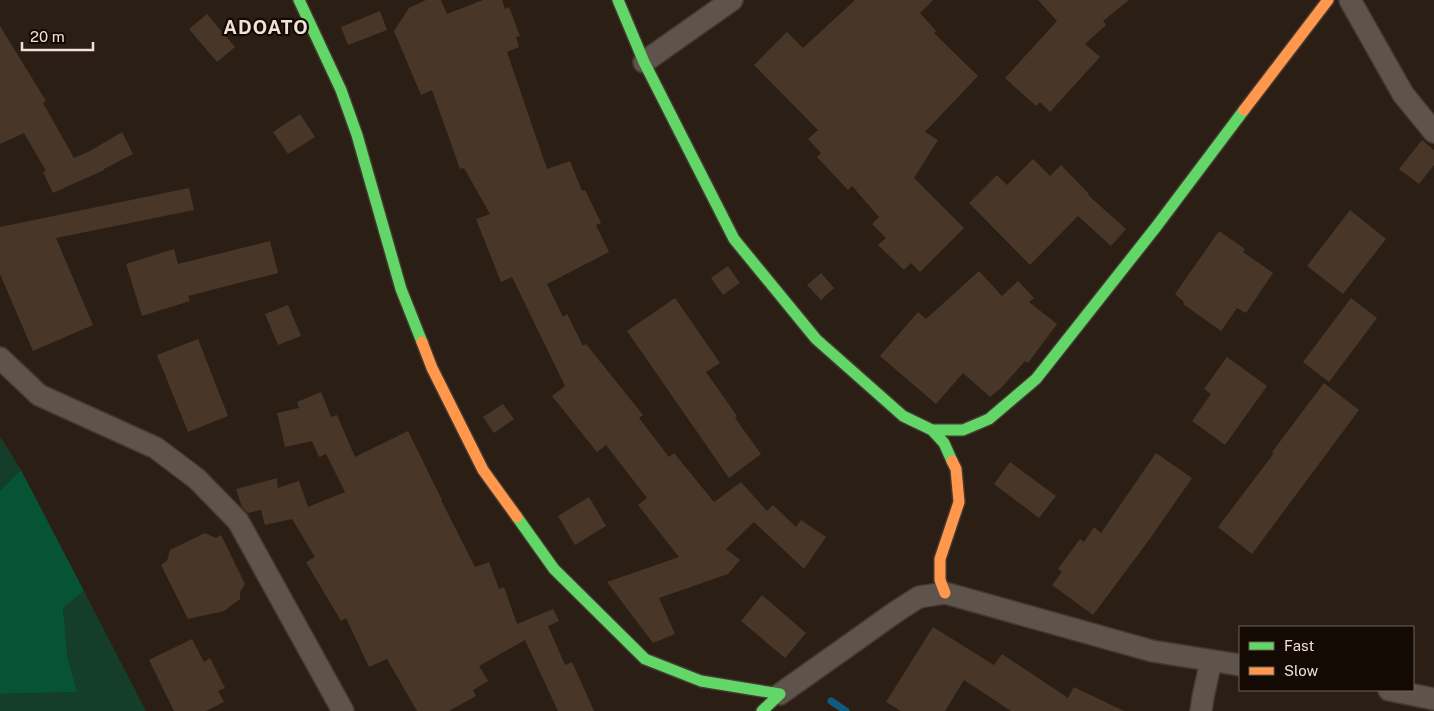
<svg xmlns="http://www.w3.org/2000/svg" width="1434" height="711" font-family="'Public Sans',sans-serif">
	<style>
		.green { fill: #143e29 }
		.forest { fill: #065435 }
		.lines { fill: none; stroke-linecap: round; stroke-linejoin: round }
		.stream { stroke: #125a7e; stroke-width: 7 }
		.building { fill: #483729 }
		.street-casing { stroke: #433931; stroke-width: 24 }
		.fast-casing { stroke: #433931; stroke-width: 14 }
		.slow-casing { stroke: #433931; stroke-width: 14 }
		.street { stroke: #5e544c; stroke-width: 21 }
		.fast { stroke: #63d668; stroke-width: 11 }
		.slow { stroke: #ff974d; stroke-width: 11 }
		.labels { text-anchor: middle; stroke-width: 4.5; stroke-linejoin: round; paint-order: stroke }
		.district-label { font-size: 19px; font-weight: bold; letter-spacing: 1px; fill: #f1e1d6; stroke: #140a04 }
	</style>
	<rect width="100%" height="100%" fill="#2b1e14"/>
	<path class="green" d="M 0,436 L 21,470 L 0,491 Z
		M 84,591 L 146,711 L 0,711 L 0,694 L 76,692 L 68,659 L 63,608 Z"/>
	<path class="forest" d="M 21,470 L 84,591 L 63,608 L 68,659 L 77,692 L 0,694 L 0,491 Z"/>
	<g class="lines">
		<path class="stream" d="M 831,701 L 846,711"/>
	</g>
	<path class="building" d="M 426,0 L 441,0 L 447,14 L 483,0 L 502,0 L 505,9 L 509,7 L 520,36 L 516,37 L 519,47 L 507,52 L 547,169 L 570,161 L 582,191 L 585,190 L 601,223 L 596,225 L 609,252 L 547,284 L 563,317 L 567,314 L 583,346 L 586,344 L 643,415 L 639,418 L 669,457 L 674,453 L 714,502 L 741,482 L 767,511 L 773,505 L 796,527 L 801,520 L 826,537 L 804,569 L 754,522 L 726,549 L 740,560 L 728,574 L 659,598 L 675,634 L 653,643 L 607,582 L 679,557 L 638,505 L 647,498 L 606,445 L 597,452 L 552,396 L 565,386 L 512,277 L 501,282 L 476,219 L 490,214 L 464,168 L 460,169 L 432,90 L 421,95 L 394,31 L 409,8 Z
		M 855,0 L 933,0 L 920,13 L 936,31 L 934,33 L 978,76 L 925,132 L 938,140 L 914,178 L 964,228 L 920,272 L 911,263 L 904,270 L 878,245 L 886,238 L 872,224 L 879,217 L 852,186 L 848,190 L 817,157 L 821,153 L 808,139 L 818,130 L 754,65 L 787,32 L 803,48 Z
		M 1038,0 L 1129,0 L 1103,21 L 1106,25 L 1085,44 L 1100,57 L 1050,112 L 1040,102 L 1036,106 L 1005,78 L 1057,21 Z
		M 380,11 L 387,30 L 348,45 L 341,27 Z
		M 207,14 L 235,47 L 217,62 L 189,29 Z
		M 0,26 L 46,101 L 43,103 L 74,158 L 90,151 L 122,132 L 133,154 L 104,169 L 104,170 L 53,193 L 43,172 L 46,171 L 24,133 L 0,144 Z
		M 300,114 L 315,137 L 288,154 L 273,132 Z
		M 1422,140 L 1434,150 L 1434,165 L 1419,184 L 1399,169 Z
		M 1033,159 L 1050,176 L 1061,165 L 1089,194 L 1088,195 L 1126,229 L 1111,246 L 1078,216 L 1030,265 L 969,203 L 997,175 L 1007,185 Z
		M 189,188 L 194,210 L 56,238 L 93,325 L 33,351 L 0,274 L 0,227 Z
		M 1350,210 L 1386,239 L 1343,294 L 1307,266 Z
		M 1219,231 L 1245,249 L 1243,252 L 1273,273 L 1246,313 L 1237,308 L 1221,331 L 1183,304 L 1184,302 L 1175,294 Z
		M 270,241 L 278,273 L 188,296 L 190,301 L 142,316 L 126,264 L 174,249 L 178,264 Z
		M 728,266 L 740,283 L 723,295 L 711,278 Z
		M 979,271 L 1002,296 L 1018,281 L 1034,298 L 1029,302 L 1057,324 L 1028,363 L 1025,361 L 1001,388 L 990,397 L 963,373 L 936,404 L 880,356 L 918,312 L 926,319 Z
		M 821,273 L 834,288 L 821,300 L 807,285 Z
		M 675,298 L 720,363 L 706,372 L 737,416 L 735,418 L 761,454 L 729,478 L 627,331 Z
		M 1351,298 L 1377,318 L 1329,382 L 1303,362 Z
		M 288,305 L 301,336 L 278,345 L 265,314 Z
		M 198,339 L 228,416 L 188,432 L 157,355 Z
		M 1227,357 L 1267,386 L 1225,445 L 1192,421 L 1211,394 L 1204,389 Z
		M 1324,383 L 1359,410 L 1252,554 L 1218,527 L 1274,453 L 1272,452 Z
		M 321,392 L 331,417 L 337,415 L 355,457 L 408,431 L 442,500 L 441,500 L 475,567 L 489,562 L 499,589 L 504,587 L 517,624 L 553,609 L 559,621 L 548,626 L 565,665 L 572,662 L 594,711 L 558,711 L 525,640 L 479,666 L 488,681 L 473,690 L 476,696 L 449,711 L 417,711 L 387,659 L 369,667 L 346,618 L 341,621 L 306,562 L 315,557 L 292,519 L 265,525 L 261,510 L 248,513 L 242,507 L 236,489 L 277,478 L 278,488 L 299,481 L 308,507 L 345,492 L 326,454 L 319,457 L 312,441 L 285,447 L 277,413 L 299,408 L 297,402 Z
		M 503,404 L 514,419 L 494,433 L 483,417 Z
		M 1156,453 L 1192,478 L 1149,540 L 1093,615 L 1052,585 L 1062,572 L 1058,569 L 1080,539 L 1084,542 L 1094,527 L 1101,533 Z
		M 1010,462 L 1056,496 L 1039,518 L 994,484 Z
		M 589,497 L 606,526 L 575,545 L 558,516 Z
		M 205,533 L 216,538 L 221,535 L 245,584 L 240,592 L 240,599 L 224,611 L 188,619 L 161,565 L 167,561 L 170,550 Z
		M 762,595 L 806,633 L 785,658 L 741,621 Z
		M 933,627 L 994,665 L 1002,654 L 1068,698 L 1074,687 L 1124,711 L 1011,711 L 964,680 L 945,711 L 901,711 L 886,702 Z
		M 192,639 L 204,662 L 210,658 L 225,688 L 218,691 L 224,702 L 206,711 L 174,711 L 149,660 Z"/>
	<g class="lines">
		<defs>
			<path id="street" d="M 1350,0 L 1403,94 L 1434,132
				M 644,62 L 732,0
				M 0,358 L 39,395 L 156,448 L 197,479 L 238,521 L 343,711
				M 1389,690 L 1434,699
				M 780,694 L 897,611 L 919,597 L 945,593 L 1152,651 L 1240,665
				M 1201,711 L 1203,697 L 1211,661"/>
			<path id="fast" d="M 299,0 L 341,90 L 357,135 L 401,289 L 422,342
				M 618,0 L 644,62 L 734,239 L 816,339 L 903,416 L 932,430 L 944,443 L 952,461
				M 932,430 L 963,430 L 989,419 L 1036,379 L 1156,227 L 1244,110
				M 517,517 L 554,569 L 645,659 L 701,681 L 780,694 L 762,711"/>
			<path id="slow" d="M 1244,110 L 1328,0
				M 422,342 L 432,368 L 483,470 L 517,517
				M 945,593 L 940,580 L 940,559 L 959,502 L 956,469 L 952,461"/>
		</defs>
		<use href="#street" class="street-casing"/>
		<use href="#fast" class="fast-casing"/>
		<use href="#slow" class="slow-casing"/>
		<use href="#street" class="street"/>
		<use href="#fast" class="fast"/>
		<use href="#slow" class="slow"/>
	</g>
	<g class="labels">
		<g class="district-label">
			<text x="266" y="34">ADOATO</text>
		</g>
	</g>
	<rect x="1239" y="626" width="175" height="65" fill="#140a04" stroke="#6c6058"/>
	<rect x="1249" y="642" width="25" height="8" fill="#63d668" stroke="#6c6058"/>
	<text x="1284" y="651" font-size="15" fill="#f1e1d6">Fast</text>
	<rect x="1249" y="667" width="25" height="8" fill="#ff974d" stroke="#6c6058"/>
	<text x="1284" y="676" font-size="15" fill="#f1e1d6">Slow</text>
	<path d="M22 42v8h71v-8" fill="none" stroke="#f1e1d6" stroke-width="2.5"/>
	<text x="30" y="42" font-size="15" fill="#f1e1d6" stroke="#140a04" stroke-width="4" paint-order="stroke">20 m</text>
</svg>
